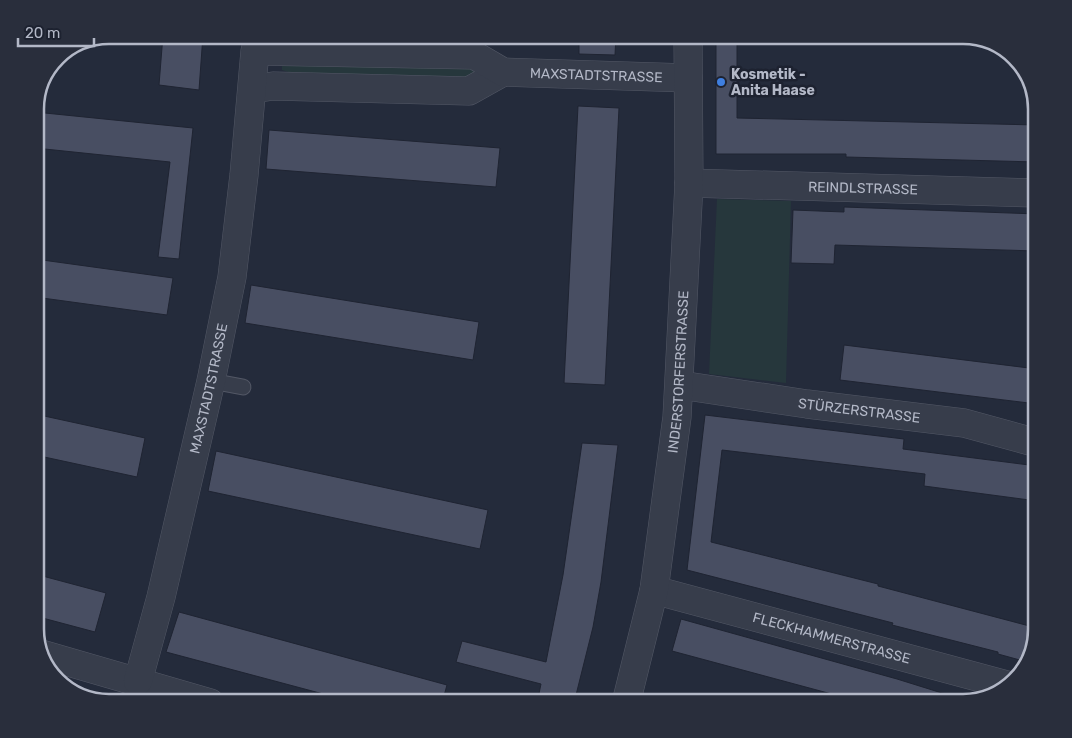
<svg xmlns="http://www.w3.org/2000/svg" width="1072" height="738" font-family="Rubik,sans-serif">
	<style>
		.green { fill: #26373c }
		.building { fill: #484e62; stroke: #1f2432 }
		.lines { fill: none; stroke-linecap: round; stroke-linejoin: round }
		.service-casing { stroke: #535866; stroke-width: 17 }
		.minor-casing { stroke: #535866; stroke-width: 29 }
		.service { stroke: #373d4b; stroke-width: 15 }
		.minor { stroke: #373d4b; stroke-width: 28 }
		.shop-dot { fill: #3f7fe0; stroke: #1d2230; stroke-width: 2 }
		.labels { text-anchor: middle; stroke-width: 5; stroke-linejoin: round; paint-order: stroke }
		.poi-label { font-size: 14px; font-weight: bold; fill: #b3b8c7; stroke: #1d2230; text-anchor: start }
		.street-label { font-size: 14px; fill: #b3b8c7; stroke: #1d2230 }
		.rim { fill: none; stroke: #b3b8c7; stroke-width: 2.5 }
	</style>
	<rect width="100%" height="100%" fill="#242b3b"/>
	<path class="green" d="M 290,63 L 473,68 L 481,70 L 474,78 L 288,72 L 282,70 L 282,66 Z
		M 717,199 L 791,201 L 786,383 L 709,374 Z"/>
	<path class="building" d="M 163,35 L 203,35 L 199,90 L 159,85 Z
		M 579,35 L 616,35 L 615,55 L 579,54 Z
		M 716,35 L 737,35 L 737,118 L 1037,125 L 1037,162 L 846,157 L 846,154 L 716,154 Z
		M 578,106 L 619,108 L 605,385 L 564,383 Z
		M 35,112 L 193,128 L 179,259 L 158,257 L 170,162 L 35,148 Z
		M 269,130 L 500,148 L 496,187 L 266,169 Z
		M 844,207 L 1037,214 L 1037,251 L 835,245 L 834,264 L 791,263 L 793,210 L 844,212 Z
		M 35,259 L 173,278 L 167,315 L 35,297 Z
		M 251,285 L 479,322 L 473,360 L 245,323 Z
		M 844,345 L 1037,369 L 1037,404 L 840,380 Z
		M 35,414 L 145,438 L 137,477 L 35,455 Z
		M 705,415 L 904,439 L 903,449 L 1037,466 L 1037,501 L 924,486 L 925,474 L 722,450 L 711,542 L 878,584 L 878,586 L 1037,628 L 1027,662 L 998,654 L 998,652 L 892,625 L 893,623 L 687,570 Z
		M 582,443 L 618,445 L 601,582 L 593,627 L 574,703 L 537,703 L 541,684 L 456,662 L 462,641 L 546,662 L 563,575 Z
		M 216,451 L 488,510 L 480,549 L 208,491 Z
		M 35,574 L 106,593 L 95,632 L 35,616 Z
		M 179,612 L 447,685 L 442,703 L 357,703 L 166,652 Z
		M 681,619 L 897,679 L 958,698 L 957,703 L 865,703 L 672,651 Z"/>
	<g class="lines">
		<defs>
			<path id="service" d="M 211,381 L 243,387"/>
			<g id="minor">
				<path d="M 253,89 L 273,86 L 469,91 L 503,72"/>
				<path id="s1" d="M 689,183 L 1037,193"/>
				<path id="s2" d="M 680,385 L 807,404 L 964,423 L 1037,443"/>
				<path id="s3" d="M 654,590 L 1007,685"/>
				<path d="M 41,654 L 210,703"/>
				<path id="s4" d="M 138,681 L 161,597 L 211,381 L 232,277 L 244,175 L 255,51 L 474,55 L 503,72 L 688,78"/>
				<path id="s5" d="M 626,703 L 654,590 L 677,417 L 689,183 L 688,35"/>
			</g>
		</defs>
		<use href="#service" class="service-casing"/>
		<use href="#minor" class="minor-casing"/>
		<use href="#service" class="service"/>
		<use href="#minor" class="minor"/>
	</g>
	<circle class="shop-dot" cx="721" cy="82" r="5"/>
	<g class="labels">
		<g class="poi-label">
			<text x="731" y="79">Kosmetik -<tspan x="731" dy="16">Anita Haase</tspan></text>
		</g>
		<g class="street-label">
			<text dy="5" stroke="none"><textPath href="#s4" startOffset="988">MAXSTADTSTRASSE</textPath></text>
			<text dy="5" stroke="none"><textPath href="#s1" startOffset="174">REINDLSTRASSE</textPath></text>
			<text dy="5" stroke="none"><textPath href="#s5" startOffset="336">INDERSTORFERSTRASSE</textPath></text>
			<text dy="5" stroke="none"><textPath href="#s4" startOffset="301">MAXSTADTSTRASSE</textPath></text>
			<text dy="5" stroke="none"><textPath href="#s2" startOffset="181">STÜRZERSTRASSE</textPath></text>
			<text dy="5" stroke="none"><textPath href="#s3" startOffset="184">FLECKHAMMERSTRASSE</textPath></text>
		</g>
	</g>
	<path d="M0 0H1072V738H0ZM109 44H963A65 65 0 0 1 1028 109V629A65 65 0 0 1 963 694H109A65 65 0 0 1 44 629V109A65 65 0 0 1 109 44Z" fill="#292e3c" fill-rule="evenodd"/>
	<path class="rim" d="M109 44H963A65 65 0 0 1 1028 109V629A65 65 0 0 1 963 694H109A65 65 0 0 1 44 629V109A65 65 0 0 1 109 44Z"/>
	<path d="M18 38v8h76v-8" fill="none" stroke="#b3b8c7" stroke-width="2.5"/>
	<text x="25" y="38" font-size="15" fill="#b3b8c7" stroke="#1d2230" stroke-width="4" paint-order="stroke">20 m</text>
</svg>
